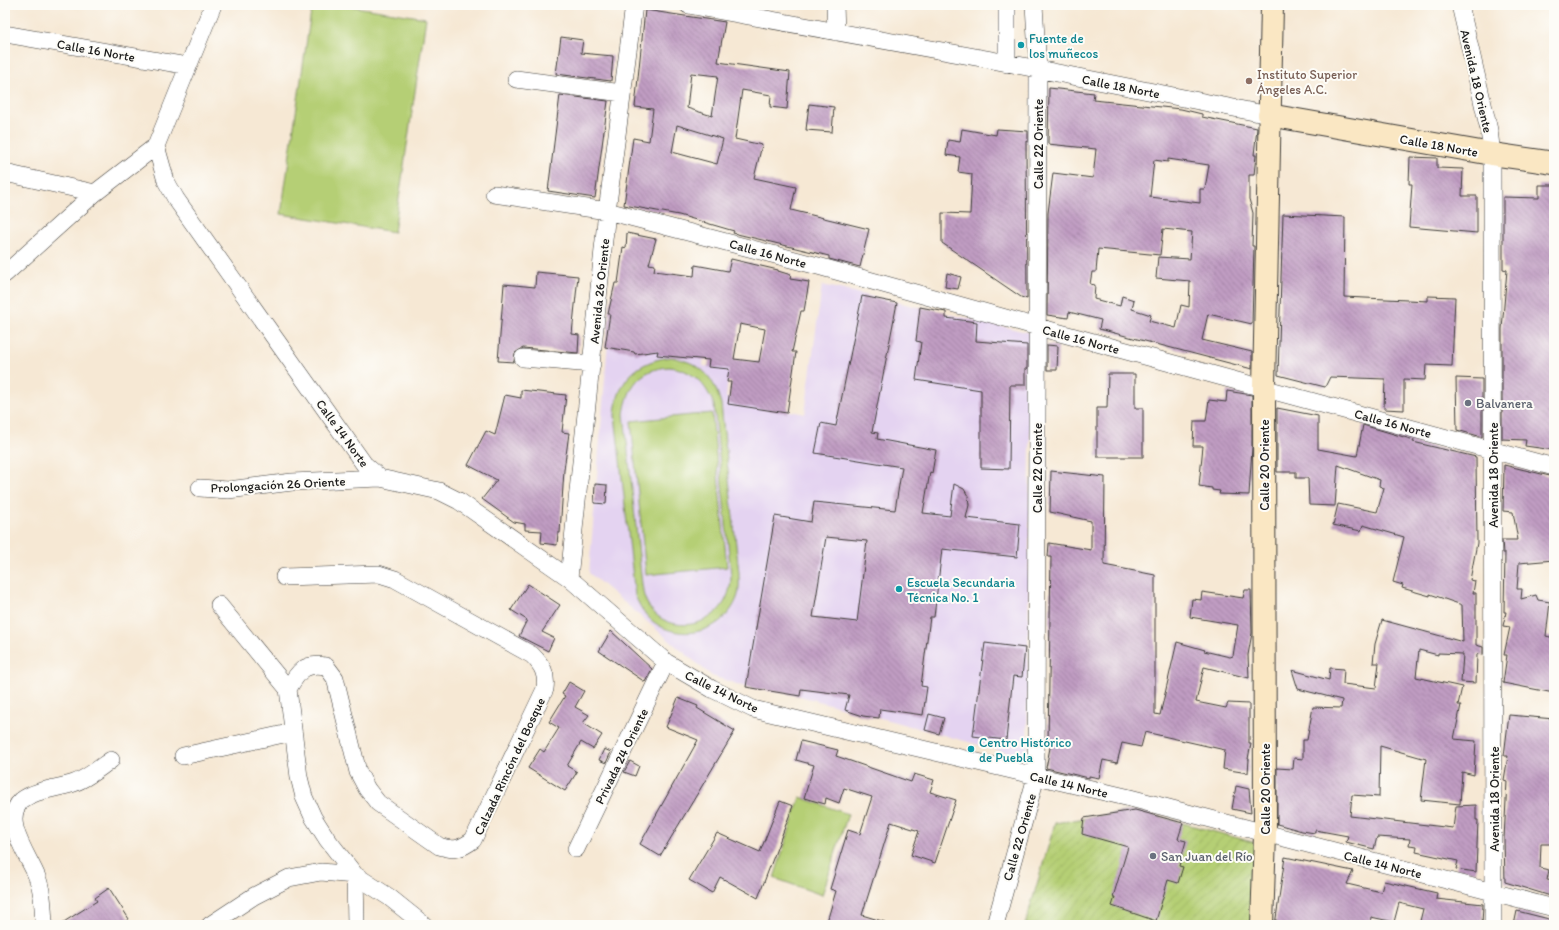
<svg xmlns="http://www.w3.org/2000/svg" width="1559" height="930" font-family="Itim,sans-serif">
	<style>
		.built { fill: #e4d3f1 }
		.grass { fill: #b5cf75; stroke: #687648; fill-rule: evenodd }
		.garden { fill: url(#garden-furrows); stroke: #687648 }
		.building { fill: url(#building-back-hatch); fill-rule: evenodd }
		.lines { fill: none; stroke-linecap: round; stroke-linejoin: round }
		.street-casing { stroke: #3d3b38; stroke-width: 18 }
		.secondary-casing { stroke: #3d3b38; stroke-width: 24 }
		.street { stroke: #fff; stroke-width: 17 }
		.secondary { stroke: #fae7c3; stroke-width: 22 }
		.culture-dot { fill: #0f9aa8; stroke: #fdfcf7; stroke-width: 1.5 }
		.education-dot { fill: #8d6e63; stroke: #fdfcf7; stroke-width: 1.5 }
		.worship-dot { fill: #6b7280; stroke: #fdfcf7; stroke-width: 1.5 }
		.labels { text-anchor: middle; stroke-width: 4; stroke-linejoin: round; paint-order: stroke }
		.culture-label { font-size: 13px; fill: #0d838f; stroke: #fdfcf7; text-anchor: start }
		.street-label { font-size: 13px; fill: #1c1c1c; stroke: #fdfcf7 }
		.education-label { font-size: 13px; fill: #785e54; stroke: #fdfcf7; text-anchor: start }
		.worship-label { font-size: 13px; fill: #5b616d; stroke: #fdfcf7; text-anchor: start }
	</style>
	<defs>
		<pattern id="garden-furrows" width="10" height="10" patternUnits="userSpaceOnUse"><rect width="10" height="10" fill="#b5cf75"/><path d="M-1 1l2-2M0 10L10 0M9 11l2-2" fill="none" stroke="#9bb165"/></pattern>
		<pattern id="building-back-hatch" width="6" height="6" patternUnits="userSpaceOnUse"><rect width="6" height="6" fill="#c09cc2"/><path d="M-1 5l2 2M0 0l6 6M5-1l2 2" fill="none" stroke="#9b7e9d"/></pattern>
	</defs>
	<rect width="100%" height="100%" fill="#fdfcf7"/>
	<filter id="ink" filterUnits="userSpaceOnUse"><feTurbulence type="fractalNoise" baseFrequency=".025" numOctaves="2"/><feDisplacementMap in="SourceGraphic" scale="8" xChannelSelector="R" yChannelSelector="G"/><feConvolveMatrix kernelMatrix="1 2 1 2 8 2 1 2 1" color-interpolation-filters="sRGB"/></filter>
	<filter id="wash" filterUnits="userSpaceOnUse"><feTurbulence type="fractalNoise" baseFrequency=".012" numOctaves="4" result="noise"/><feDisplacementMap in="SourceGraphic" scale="16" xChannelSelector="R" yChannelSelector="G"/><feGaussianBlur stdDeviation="0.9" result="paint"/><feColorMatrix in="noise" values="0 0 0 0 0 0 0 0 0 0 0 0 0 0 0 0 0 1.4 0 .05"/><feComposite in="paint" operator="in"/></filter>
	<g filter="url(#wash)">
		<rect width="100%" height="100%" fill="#f6e8d4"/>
		<path class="built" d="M 822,285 L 1031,333 L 1027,758 L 800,696 L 746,687 L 712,676 L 589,573 L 608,342 L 704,351 L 703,366 L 729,368 L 726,398 L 805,414 Z"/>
		<path class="grass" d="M 312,5 L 343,5 L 426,18 L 394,232 L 281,214 Z
			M 671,357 C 701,363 713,375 721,404 L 739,573 C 739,582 740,590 737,598 C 724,633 678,644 650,619 C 643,613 639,604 635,596 L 615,415 C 617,380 637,361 671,357 ZM 669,367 C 692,369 706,384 714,405 L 731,575 C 732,629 663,642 645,599 C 643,594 643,589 642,584 L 624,414 C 628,387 639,369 669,367 Z
			M 712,413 L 727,567 L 646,575 L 631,421 Z
			M 800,797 L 848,814 L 822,895 L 774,878 Z"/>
		<path class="garden" d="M 1135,810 L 1256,843 L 1252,925 L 1025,925 L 1055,823 Z"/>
		<g id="blocks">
			<path class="building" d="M 645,10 L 725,22 L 718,62 L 790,72 L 787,109 L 770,107 L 771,95 L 742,90 L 735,139 L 762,145 L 754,178 L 796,187 L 791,210 L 869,229 L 860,267 L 829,259 L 829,256 L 733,233 L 734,231 L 679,215 L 624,205 L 633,138 L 649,141 L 653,109 L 635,107 ZM 691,73 L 718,76 L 712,116 L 687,108 ZM 677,125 L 723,139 L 717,164 L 672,152 Z
				M 561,37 L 583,40 L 581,53 L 613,56 L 611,81 L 556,74 Z
				M 1049,88 L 1094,93 L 1093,100 L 1181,109 L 1202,114 L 1202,117 L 1257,128 L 1254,155 L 1256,155 L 1254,175 L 1249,175 L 1249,199 L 1253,213 L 1252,246 L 1254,246 L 1252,324 L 1208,314 L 1202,340 L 1252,352 L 1252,369 L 1099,329 L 1101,320 L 1069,312 L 1068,318 L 1047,315 L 1048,213 L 1053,173 L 1093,178 L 1096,149 L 1048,144 ZM 1168,159 L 1209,165 L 1205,189 L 1200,189 L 1200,203 L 1150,197 L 1154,160 L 1168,162 ZM 1163,229 L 1192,232 L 1190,259 L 1158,257 L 1156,278 L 1190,281 L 1189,307 L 1181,305 L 1176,328 L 1149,321 L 1151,315 L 1132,309 L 1134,300 L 1122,296 L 1120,306 L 1094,299 L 1095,285 L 1090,284 L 1092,272 L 1096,272 L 1098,249 L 1160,255 Z
				M 560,95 L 608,101 L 595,198 L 548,191 Z
				M 809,104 L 834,107 L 832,132 L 806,130 Z
				M 962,129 L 996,135 L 997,129 L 1028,131 L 1028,142 L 1026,141 L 1027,299 L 1021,297 L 942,243 L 942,213 L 970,214 L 972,174 L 958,172 L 960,157 L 946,155 L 948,140 L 960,142 Z
				M 1410,157 L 1437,158 L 1437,168 L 1463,169 L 1462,196 L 1477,196 L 1477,233 L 1409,227 L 1412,184 L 1409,184 Z
				M 1539,185 L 1554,185 L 1554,244 L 1550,301 L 1554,301 L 1554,450 L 1525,446 L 1526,440 L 1502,439 L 1502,329 L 1507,270 L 1503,269 L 1503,197 L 1539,198 Z
				M 1283,214 L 1345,217 L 1344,297 L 1428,301 L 1428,296 L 1455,297 L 1452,366 L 1426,365 L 1425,380 L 1404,379 L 1404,410 L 1384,409 L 1385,379 L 1330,377 L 1325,387 L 1278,375 Z
				M 627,233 L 656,239 L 649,264 L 655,265 L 654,271 L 694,276 L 695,265 L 728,271 L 731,259 L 778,270 L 778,271 L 791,275 L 790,279 L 809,282 L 804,311 L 801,311 L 792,352 L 796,352 L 787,413 L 728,404 L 731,382 L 727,382 L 729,369 L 708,367 L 709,360 L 657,355 L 658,351 L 635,354 L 634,352 L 605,347 L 610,314 L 608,314 L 615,283 L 618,283 L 623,247 L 626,248 ZM 740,324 L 765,329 L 759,362 L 734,359 Z
				M 536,272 L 578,276 L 572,334 L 579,335 L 578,353 L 523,348 L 515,353 L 514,362 L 498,361 L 504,284 L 535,287 Z
				M 947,273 L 961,277 L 958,289 L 945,287 Z
				M 862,296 L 897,303 L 872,432 L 878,433 L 877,439 L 936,450 L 932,473 L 930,472 L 923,513 L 950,516 L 954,484 L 964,489 L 968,496 L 969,505 L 966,518 L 1020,524 L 1017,557 L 942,549 L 934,617 L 930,617 L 921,686 L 927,687 L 923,715 L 880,709 L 879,718 L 863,716 L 845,710 L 849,695 L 801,689 L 800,696 L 746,687 L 775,516 L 811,522 L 814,502 L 895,510 L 902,467 L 815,453 L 821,423 L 836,426 ZM 826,537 L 867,541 L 857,622 L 813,617 Z
				M 920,307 L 946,312 L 946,318 L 977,322 L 976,341 L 1027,345 L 1027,369 L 1025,369 L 1025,385 L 1010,385 L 1009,469 L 981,468 L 981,390 L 916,380 L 921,342 L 916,341 Z
				M 1047,345 L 1058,346 L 1057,370 L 1047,370 Z
				M 1108,374 L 1135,374 L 1135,408 L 1143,408 L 1143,457 L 1097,457 L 1097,408 L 1107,408 Z
				M 1456,378 L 1482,379 L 1482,437 L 1457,430 Z
				M 521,390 L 566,395 L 562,432 L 569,433 L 564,470 L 560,533 L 558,533 L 557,545 L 541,543 L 542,531 L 525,530 L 525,524 L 514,522 L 482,499 L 497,480 L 468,465 L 486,431 L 495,435 L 505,395 L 521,398 Z
				M 1227,391 L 1252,395 L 1252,447 L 1249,495 L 1219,494 L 1220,491 L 1212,490 L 1212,488 L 1199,486 L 1203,446 L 1193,446 L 1194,421 L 1206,421 L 1209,400 L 1226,402 Z
				M 1277,408 L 1318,416 L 1318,449 L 1357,456 L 1363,425 L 1414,440 L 1413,442 L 1476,457 L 1477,543 L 1470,580 L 1475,581 L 1473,593 L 1476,593 L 1476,645 L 1483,647 L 1483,655 L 1477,654 L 1476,683 L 1461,682 L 1463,654 L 1438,653 L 1438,655 L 1419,650 L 1416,677 L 1462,687 L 1458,705 L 1461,705 L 1454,739 L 1476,741 L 1474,775 L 1462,772 L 1460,804 L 1421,800 L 1426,759 L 1380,746 L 1379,797 L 1352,795 L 1350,816 L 1453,828 L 1456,806 L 1476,805 L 1476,820 L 1478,820 L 1476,872 L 1456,869 L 1458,861 L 1416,852 L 1417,846 L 1409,845 L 1410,839 L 1377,837 L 1374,849 L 1346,842 L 1348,836 L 1315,830 L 1315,833 L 1302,831 L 1277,824 L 1277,768 L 1293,769 L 1294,758 L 1303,759 L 1303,740 L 1307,740 L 1313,707 L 1341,708 L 1342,700 L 1298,689 L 1292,670 L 1329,680 L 1330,668 L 1344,669 L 1343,684 L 1376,688 L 1379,663 L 1373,663 L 1375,644 L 1382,620 L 1463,642 L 1462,605 L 1430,594 L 1430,596 L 1402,588 L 1403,585 L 1393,582 L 1404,537 L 1363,525 L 1361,531 L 1333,525 L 1338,504 L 1377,512 L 1384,488 L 1379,486 L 1380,480 L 1338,465 L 1335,506 L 1309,505 L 1308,478 L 1296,478 L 1296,472 L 1277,472 Z
				M 1504,465 L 1554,477 L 1554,560 L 1519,563 L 1517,589 L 1522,589 L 1521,599 L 1536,595 L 1538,600 L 1550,602 L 1546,636 L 1554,638 L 1554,693 L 1503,683 L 1507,655 L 1504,655 L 1510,627 L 1503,626 L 1506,612 L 1504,612 L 1505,553 L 1503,553 L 1502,540 L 1518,540 L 1513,512 L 1503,511 Z
				M 1051,471 L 1105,477 L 1104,565 L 1155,575 L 1155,714 L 1160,715 L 1177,642 L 1205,650 L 1204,651 L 1230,657 L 1233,656 L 1238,625 L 1190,617 L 1192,599 L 1201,600 L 1202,592 L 1243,598 L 1245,590 L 1251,590 L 1252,633 L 1248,655 L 1249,678 L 1204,667 L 1196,702 L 1226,708 L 1228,703 L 1249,704 L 1249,743 L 1251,743 L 1248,759 L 1249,759 L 1248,773 L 1223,769 L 1225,750 L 1145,732 L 1141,747 L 1122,743 L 1117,763 L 1103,760 L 1099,778 L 1089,776 L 1089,778 L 1046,768 L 1051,743 L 1048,742 L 1051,557 L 1048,557 L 1049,543 L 1091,550 L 1091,521 L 1050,512 Z
				M 595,484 L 607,485 L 606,504 L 594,503 Z
				M 528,584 L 560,605 L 542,632 L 554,638 L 548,651 L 519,636 L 527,620 L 511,610 Z
				M 611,631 L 652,669 L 645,682 L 599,651 Z
				M 985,643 L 1025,648 L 1022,677 L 1013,676 L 1006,740 L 973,736 Z
				M 569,682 L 584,691 L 575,707 L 589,715 L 583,723 L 602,735 L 593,749 L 581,742 L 567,766 L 577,772 L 565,791 L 528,768 L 540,749 L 544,752 L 559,728 L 549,722 L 565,696 L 562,694 Z
				M 678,698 L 698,706 L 697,708 L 735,731 L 660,856 L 640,844 L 698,740 L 666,727 Z
				M 929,714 L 944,718 L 939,734 L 925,730 Z
				M 1509,715 L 1554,719 L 1554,785 L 1551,805 L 1554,805 L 1554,829 L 1552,844 L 1541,844 L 1540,868 L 1549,870 L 1547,880 L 1554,881 L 1554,897 L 1505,882 L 1504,839 L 1507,781 L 1504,780 L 1508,756 L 1504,756 Z
				M 801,741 L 838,750 L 836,756 L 911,782 L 914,774 L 934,780 L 930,792 L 956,800 L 935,863 L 911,855 L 919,831 L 891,822 L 862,915 L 885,922 L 885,925 L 826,925 L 836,891 L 830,889 L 848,830 L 860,834 L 872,797 L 844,788 L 839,803 L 826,798 L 825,804 L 804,798 L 814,765 L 796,760 Z
				M 604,749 L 611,752 L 606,763 L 599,760 Z
				M 630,761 L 639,766 L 635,776 L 624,772 Z
				M 1236,786 L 1249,789 L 1251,813 L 1232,809 Z
				M 780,801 L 793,806 L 758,898 L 720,877 L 712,893 L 689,880 L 717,833 L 760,852 Z
				M 1135,810 L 1183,823 L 1178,839 L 1186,841 L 1179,866 L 1183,867 L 1178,883 L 1168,880 L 1156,921 L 1112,906 L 1115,897 L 1113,897 L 1128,847 L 1082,834 L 1084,818 Z
				M 1285,857 L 1353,871 L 1347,884 L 1381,892 L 1384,881 L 1437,893 L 1436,899 L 1483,904 L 1482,925 L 1419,925 L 1423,909 L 1399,903 L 1394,922 L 1371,917 L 1370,925 L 1275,925 Z
				M 109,888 L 129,919 L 120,925 L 59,925 L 97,901 L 95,898 Z
				M 1517,911 L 1553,920 L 1552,925 L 1514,925 Z"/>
		</g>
	</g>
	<g filter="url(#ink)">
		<use href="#blocks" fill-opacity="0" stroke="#3d3b38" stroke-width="1"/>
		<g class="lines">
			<defs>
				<path id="street" d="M 688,5 L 992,60 L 1269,115
					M 835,5 L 836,32
					M 1460,5 L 1489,130 L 1492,154 L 1493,925
					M 5,34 L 188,66
					M 1007,64 L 1007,5
					M 516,79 L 622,93
					M 156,146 L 166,181 L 176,199 L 364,464 L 380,478 L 439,491 L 459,501 L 569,578 L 666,662 L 712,689 L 753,709 L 1130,798 L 1554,908
					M 5,173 L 95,193
					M 494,194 L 607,211 L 818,266 L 1038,327 L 1554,467
					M 5,274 L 95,193 L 156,146 L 213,5
					M 523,358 L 592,364
					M 200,488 L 228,490 L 292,482 L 380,478
					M 284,577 L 379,574 L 395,579 L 532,655 C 543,666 547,674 545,689 L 473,840 C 461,849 454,851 439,846 L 378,803 L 367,789 L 358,772 L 335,678 L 326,666 C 304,662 298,672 288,689
					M 569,578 L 607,211 L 634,5
					M 219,605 L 288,689 L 299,777 L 304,797 L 313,817 L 327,839 L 355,875 L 356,925
					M 183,756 L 293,732
					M 576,849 L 666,662
					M 44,925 C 43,908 43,892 37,877 C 29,856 0,820 22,800 C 37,789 57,789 74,783 C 88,778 99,768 111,760
					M 210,925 L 254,896 L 289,878 L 321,872 L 355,875 L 389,897 L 424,925
					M 995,925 L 1036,777 L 1038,70 L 1034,5"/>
				<path id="secondary" d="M 1269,115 L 1492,154 L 1554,163
					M 1262,925 L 1265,834 L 1264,387 L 1272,5"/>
			</defs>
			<use href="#street" class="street-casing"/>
			<use href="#secondary" class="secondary-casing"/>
			<use href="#street" class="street"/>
			<use href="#secondary" class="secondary"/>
		</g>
	</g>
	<g class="culture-dot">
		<circle cx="1021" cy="45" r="4"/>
		<circle cx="899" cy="589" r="4"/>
		<circle cx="971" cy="749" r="4"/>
	</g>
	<circle class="education-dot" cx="1249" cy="81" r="4"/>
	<g class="worship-dot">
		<circle cx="1468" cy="403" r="4"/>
		<circle cx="1153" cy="856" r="4"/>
	</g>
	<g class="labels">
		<g class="culture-label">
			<text x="1029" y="43">Fuente de<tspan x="1029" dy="15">los muñecos</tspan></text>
			<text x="907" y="587">Escuela Secundaria<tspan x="907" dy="15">Técnica No. 1</tspan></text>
			<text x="979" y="747">Centro Histórico<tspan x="979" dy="15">de Puebla</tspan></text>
		</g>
		<g class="street-label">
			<text transform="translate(96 50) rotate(10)" y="5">Calle 16 Norte</text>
			<text transform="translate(1477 81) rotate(77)" y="5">Avenida 18 Oriente</text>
			<text transform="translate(1121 86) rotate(11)" y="5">Calle 18 Norte</text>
			<text transform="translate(1038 144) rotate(-90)" y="5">Calle 22 Oriente</text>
			<text transform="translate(1439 145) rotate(10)" y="5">Calle 18 Norte</text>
			<text transform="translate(768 253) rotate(15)" y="5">Calle 16 Norte</text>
			<text transform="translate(599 291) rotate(-84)" y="5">Avenida 26 Oriente</text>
			<text transform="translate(1081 339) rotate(15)" y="5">Calle 16 Norte</text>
			<text transform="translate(1393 423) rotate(15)" y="5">Calle 16 Norte</text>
			<text transform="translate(343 433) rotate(54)" y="5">Calle 14 Norte</text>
			<text transform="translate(1264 465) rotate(-90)" y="5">Calle 20 Oriente</text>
			<text transform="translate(1037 468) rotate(-90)" y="5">Calle 22 Oriente</text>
			<text transform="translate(1493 475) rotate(-90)" y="5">Avenida 18 Oriente</text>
			<text transform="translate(278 484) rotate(-3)" y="5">Prolongación 26 Oriente</text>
			<text transform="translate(722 691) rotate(26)" y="5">Calle 14 Norte</text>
			<text transform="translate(621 756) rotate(-64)" y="5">Privada 24 Oriente</text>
			<text transform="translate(509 766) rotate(-65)" y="5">Calzada Rincón del Bosque</text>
			<text transform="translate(1069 784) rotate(13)" y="5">Calle 14 Norte</text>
			<text transform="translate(1265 789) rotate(-90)" y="5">Calle 20 Oriente</text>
			<text transform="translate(1494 799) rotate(-90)" y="5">Avenida 18 Oriente</text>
			<text transform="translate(1019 837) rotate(-74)" y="5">Calle 22 Oriente</text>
			<text transform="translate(1383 864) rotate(14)" y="5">Calle 14 Norte</text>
		</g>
		<g class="education-label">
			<text x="1257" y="79">Instituto Superior<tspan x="1257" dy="15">Ángeles A.C.</tspan></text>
		</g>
		<g class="worship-label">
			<text x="1476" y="408">Balvanera</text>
			<text x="1161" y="861">San Juan del Río</text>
		</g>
	</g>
	<rect width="1559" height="930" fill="none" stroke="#fdfcf7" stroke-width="20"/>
</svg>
